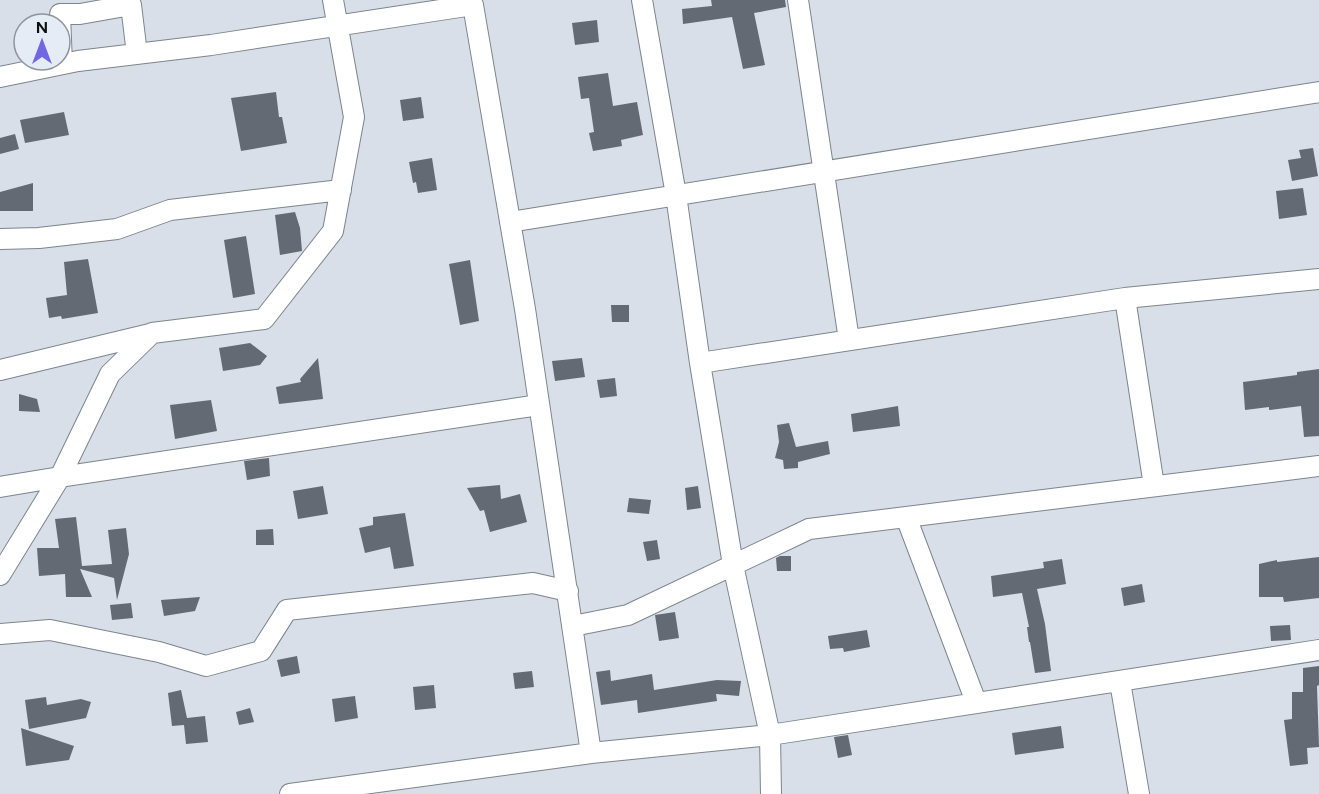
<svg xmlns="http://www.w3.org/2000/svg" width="1319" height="794" font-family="Figtree,sans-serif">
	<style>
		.building { fill: #646a73 }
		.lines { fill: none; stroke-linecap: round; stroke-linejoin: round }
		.minor-casing { stroke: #7e848e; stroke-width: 22 }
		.minor { stroke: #fff; stroke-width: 20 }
	</style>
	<rect width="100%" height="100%" fill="#d8dfe9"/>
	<path class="building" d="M 711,0 L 785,0 L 786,7 L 754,13 L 765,65 L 743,69 L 732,17 L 683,24 L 682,9 L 712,6 Z
		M 597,20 L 599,42 L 575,45 L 572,23 Z
		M 608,73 L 613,106 L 637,102 L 643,135 L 621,140 L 622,146 L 593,151 L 589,133 L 594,132 L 589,98 L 581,99 L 578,77 Z
		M 276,92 L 279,117 L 282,117 L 287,143 L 241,151 L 231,98 Z
		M 421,97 L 424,118 L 403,121 L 400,100 Z
		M 64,112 L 69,135 L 25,143 L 20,120 Z
		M 15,134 L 19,149 L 0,154 L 0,138 Z
		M 1313,148 L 1318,176 L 1292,181 L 1288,160 L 1301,158 L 1299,150 Z
		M 432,158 L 437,190 L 418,193 L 416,182 L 413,183 L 409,162 Z
		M 33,183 L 33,211 L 0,211 L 0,192 Z
		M 1303,188 L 1307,215 L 1279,219 L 1276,191 Z
		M 295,212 L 300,228 L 302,251 L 280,255 L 275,215 Z
		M 246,236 L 255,294 L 233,298 L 224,240 Z
		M 88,259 L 98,313 L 62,319 L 61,316 L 49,318 L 46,298 L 67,295 L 64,262 Z
		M 470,260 L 479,321 L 460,325 L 449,264 Z
		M 611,305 L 629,305 L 629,322 L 612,322 Z
		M 250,343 L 267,356 L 260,365 L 223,371 L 219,348 Z
		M 318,358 L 323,399 L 279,404 L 276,387 L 301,382 L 300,379 Z
		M 582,358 L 585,377 L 555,381 L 552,361 Z
		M 1319,369 L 1319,436 L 1304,437 L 1301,406 L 1269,410 L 1269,407 L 1245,410 L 1243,382 L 1297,375 L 1297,372 Z
		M 615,378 L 617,396 L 600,398 L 597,380 Z
		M 19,394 L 37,399 L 40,412 L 19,411 Z
		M 211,400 L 217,431 L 175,439 L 170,405 Z
		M 898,406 L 900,426 L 853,432 L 851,414 Z
		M 789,423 L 796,447 L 828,441 L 830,454 L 798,462 L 798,468 L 784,469 L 783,460 L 775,458 L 779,442 L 777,425 Z
		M 269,458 L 270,476 L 247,480 L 244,461 Z
		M 500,485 L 501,499 L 520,494 L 527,522 L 490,532 L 484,510 L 480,511 L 467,488 Z
		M 323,486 L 328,514 L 298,519 L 293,491 Z
		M 698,486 L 701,508 L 687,510 L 685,488 Z
		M 629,498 L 651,500 L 649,514 L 627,512 Z
		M 405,513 L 414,566 L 394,569 L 390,547 L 365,553 L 359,528 L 373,525 L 373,517 Z
		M 76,517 L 82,566 L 112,564 L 108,530 L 126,528 L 129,554 L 117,600 L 114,578 L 80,569 L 92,597 L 66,597 L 65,574 L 39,576 L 37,548 L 59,548 L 55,519 Z
		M 273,529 L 274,545 L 256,545 L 256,530 Z
		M 657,540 L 660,559 L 647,561 L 643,542 Z
		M 780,556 L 791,556 L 791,571 L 777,571 L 776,558 Z
		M 1319,557 L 1319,598 L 1284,602 L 1283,597 L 1259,597 L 1259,564 L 1277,560 L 1277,562 Z
		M 1062,559 L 1066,584 L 1037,589 L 1045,624 L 1051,671 L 1035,673 L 1030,642 L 1029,642 L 1027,627 L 1029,627 L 1022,593 L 993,597 L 991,576 L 1044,568 L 1043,562 Z
		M 1142,584 L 1145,602 L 1124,606 L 1121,588 Z
		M 200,597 L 195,611 L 164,616 L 161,600 Z
		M 131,603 L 133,618 L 112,620 L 110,605 Z
		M 675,612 L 679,638 L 659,641 L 655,615 Z
		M 1290,625 L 1291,640 L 1271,641 L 1270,626 Z
		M 867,630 L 870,647 L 844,652 L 843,648 L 830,649 L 828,636 Z
		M 297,656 L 300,673 L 281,677 L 277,660 Z
		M 1319,666 L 1319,685 L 1317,686 L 1319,747 L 1307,748 L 1308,764 L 1290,766 L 1284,720 L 1292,719 L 1292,692 L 1303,692 L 1303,668 Z
		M 610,670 L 611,681 L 652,674 L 654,690 L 717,680 L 741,681 L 739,696 L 716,694 L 717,701 L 638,713 L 637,700 L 601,705 L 596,672 Z
		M 532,671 L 534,687 L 515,689 L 513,673 Z
		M 434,685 L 436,708 L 415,710 L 413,687 Z
		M 181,690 L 187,718 L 205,716 L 208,742 L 186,744 L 184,725 L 172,726 L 168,693 Z
		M 355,696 L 358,718 L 335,722 L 332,699 Z
		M 46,697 L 47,705 L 81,699 L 91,702 L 86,718 L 29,729 L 25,700 Z
		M 250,708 L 254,722 L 239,725 L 236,712 Z
		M 1061,726 L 1064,748 L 1015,755 L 1012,733 Z
		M 21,728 L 74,746 L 69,760 L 26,766 Z
		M 848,735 L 852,755 L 838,758 L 834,737 Z"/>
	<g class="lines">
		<defs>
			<path id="minor" d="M 642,0 L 676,195 L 700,363 L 1125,298 L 1319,279
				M 798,0 L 849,340
				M 62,64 L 60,14 L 80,14 L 131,5 L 137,54
				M 0,77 L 78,61 L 211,45 L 473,5 L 525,309 L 591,753
				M 510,222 L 1319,92
				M 0,239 L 39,238 L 117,229 L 170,210 L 341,190
				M 1125,298 L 1154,486
				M 700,363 L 733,565 L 770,735 L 771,794
				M 0,370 L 150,334
				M 0,487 L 60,477 L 539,405
				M 906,517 L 976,702
				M 0,575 L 60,477 L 110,374 L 152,333 L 264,319 L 333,231 L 354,117 L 333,0
				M 573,626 L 628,615 L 809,529 L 1319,466
				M 0,634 L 50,630 L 159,652 L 206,666 L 261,651 L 287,610 L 533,583 L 568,591
				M 1120,682 L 1139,794
				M 290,794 L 591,753 L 770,735 L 1319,650"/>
		</defs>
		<use href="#minor" class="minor-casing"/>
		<use href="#minor" class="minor"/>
	</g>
	<g transform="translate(42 42)"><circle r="28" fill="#e5ecf6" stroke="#8f949b" stroke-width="1.5"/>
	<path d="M0-4.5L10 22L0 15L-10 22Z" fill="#7068e2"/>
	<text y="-9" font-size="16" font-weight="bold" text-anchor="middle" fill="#0d0f12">N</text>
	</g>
</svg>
